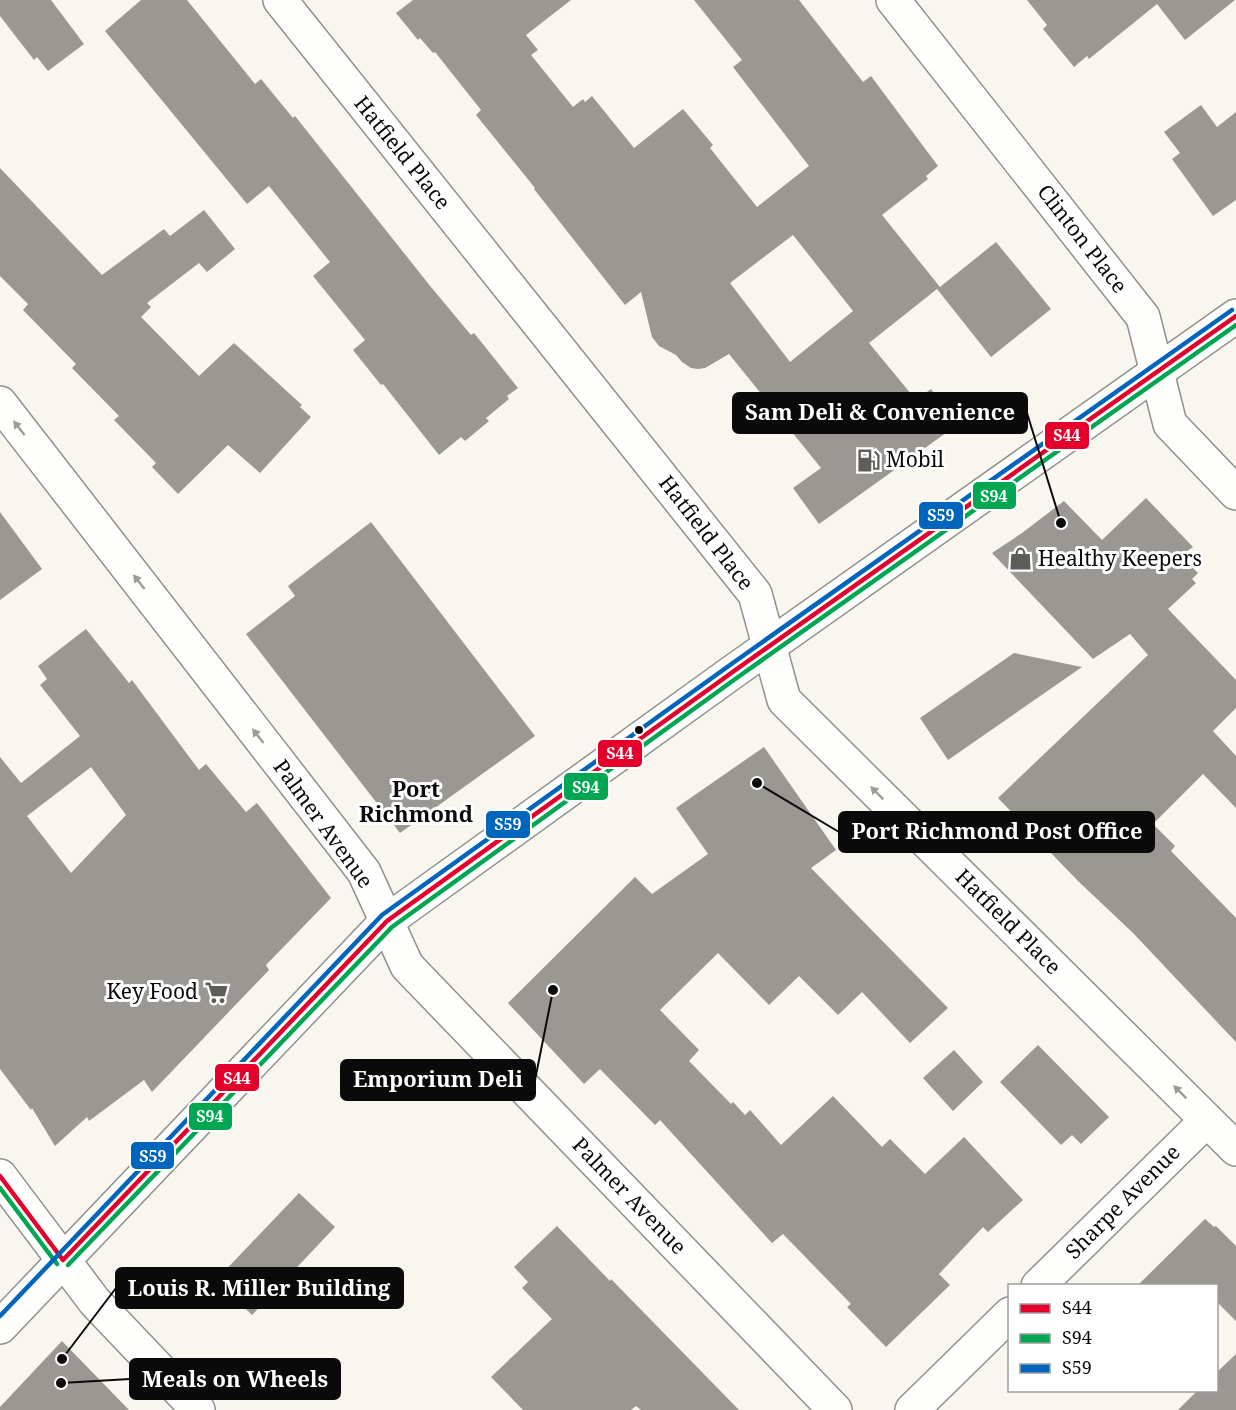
<svg xmlns="http://www.w3.org/2000/svg" width="1236" height="1410" font-family="'Noto Serif',serif">
	<style>
		.building { fill: #9b9894; fill-rule: evenodd }
		.lines { fill: none; stroke-linecap: round; stroke-linejoin: round }
		.minor-casing { stroke: #91908d; stroke-width: 36 }
		.tertiary-casing { stroke: #91908d; stroke-width: 36 }
		.minor { stroke: #fefefc; stroke-width: 33 }
		.tertiary { stroke: #fefefc; stroke-width: 33 }
		.bus-1-casing { stroke: #fff; stroke-width: 9 }
		.bus-2-casing { stroke: #fff; stroke-width: 9 }
		.bus-3-casing { stroke: #fff; stroke-width: 9 }
		.bus-1 { stroke: #e4002b; stroke-width: 4.5 }
		.bus-2 { stroke: #00a651; stroke-width: 4.5 }
		.bus-3 { stroke: #0065bd; stroke-width: 4.5 }
		.oneway { fill: #9c9c9b }
		.bus-dot { fill: #0a0a0a; stroke: #fff; stroke-width: 2 }
		.labels { text-anchor: middle; stroke-width: 6; stroke-linejoin: round; paint-order: stroke }
		.street-label { font-size: 21px; fill: #0a0a0a; stroke: #fff }
		.poi-label { font-size: 21px; fill: #0a0a0a; stroke: #fff; text-anchor: start }
		.neighbourhood-label { font-size: 22px; font-weight: bold; fill: #0a0a0a; stroke: #fff }
		.leader { fill: none; stroke: #0a0a0a; stroke-width: 2 }
		.callout-dot { fill: #0a0a0a; stroke: #fff; stroke-width: 2 }
		.callout { fill: #0a0a0a; stroke: #0a0a0a; stroke-width: 2 }
		.callout-label { font-size: 22px; text-anchor: middle; font-weight: bold; fill: #fff }
		.line-badge { stroke: #fff; stroke-width: 2 }
		.badge-label { font-size: 16px; text-anchor: middle; font-weight: bold; fill: #fff }
	</style>
	<rect width="100%" height="100%" fill="#f8f6ee"/>
	<path class="building" d="M 0,0 L 51,0 L 84,44 L 48,71 L 37,57 L 34,60 L 0,16 Z
		M 141,0 L 187,0 L 255,84 L 261,79 L 293,118 L 295,116 L 431,287 L 471,335 L 474,333 L 518,388 L 507,396 L 509,399 L 486,418 L 489,421 L 465,441 L 461,437 L 439,455 L 383,384 L 381,385 L 353,350 L 365,340 L 313,276 L 330,262 L 269,186 L 247,204 L 105,31 Z
		M 413,0 L 571,0 L 526,35 L 538,50 L 531,55 L 573,107 L 583,99 L 585,102 L 592,96 L 634,148 L 683,109 L 713,145 L 710,148 L 757,207 L 809,166 L 733,67 L 742,60 L 694,0 L 799,0 L 863,82 L 871,76 L 938,166 L 926,176 L 928,179 L 882,215 L 940,287 L 996,242 L 1051,309 L 991,357 L 937,289 L 869,343 L 916,400 L 931,389 L 957,425 L 819,524 L 793,488 L 821,468 L 729,354 L 705,368 L 698,369 L 691,368 L 682,362 L 676,355 L 659,346 L 652,337 L 641,292 L 625,305 L 534,189 L 535,188 L 476,115 L 481,110 L 435,52 L 433,53 L 420,38 L 418,40 L 396,13 ZM 793,235 L 853,311 L 790,362 L 730,283 Z
		M 1027,0 L 1235,0 L 1185,40 L 1157,4 L 1089,59 L 1087,56 L 1074,67 L 1043,29 L 1047,25 Z
		M 1201,105 L 1217,127 L 1236,112 L 1236,200 L 1213,216 L 1172,159 L 1180,153 L 1164,132 Z
		M 0,168 L 102,275 L 164,229 L 170,236 L 204,210 L 235,249 L 207,272 L 199,263 L 147,303 L 151,307 L 141,317 L 199,376 L 234,343 L 302,405 L 300,407 L 311,417 L 260,473 L 228,445 L 178,494 L 152,467 L 156,463 L 114,420 L 119,416 L 72,368 L 76,364 L 23,310 L 28,304 L 0,276 Z
		M 1146,498 L 1193,547 L 1186,552 L 1188,554 L 1184,559 L 1198,573 L 1192,579 L 1196,583 L 1168,609 L 1236,680 L 1236,708 L 1213,731 L 1236,756 L 1236,808 L 1203,774 L 1153,824 L 1175,846 L 1171,851 L 1236,918 L 1236,1042 L 1133,933 L 1078,881 L 998,798 L 1148,655 L 1130,634 L 1093,659 L 992,553 L 1022,533 L 1064,501 L 1102,540 Z
		M 0,512 L 42,569 L 0,600 Z
		M 371,522 L 535,736 L 400,833 L 246,634 L 295,596 L 288,586 Z
		M 86,629 L 129,683 L 132,680 L 199,770 L 206,764 L 246,812 L 257,803 L 331,898 L 266,965 L 269,970 L 152,1092 L 144,1080 L 89,1121 L 87,1117 L 55,1146 L 32,1108 L 31,1110 L 0,1069 L 0,757 L 21,783 L 80,736 L 40,685 L 47,679 L 38,666 ZM 91,767 L 126,815 L 71,873 L 27,816 Z
		M 1014,653 L 1082,667 L 948,760 L 920,718 Z
		M 764,747 L 836,850 L 811,868 L 948,1008 L 910,1043 L 862,992 L 838,1015 L 799,976 L 769,1005 L 718,953 L 660,1010 L 699,1050 L 689,1061 L 731,1104 L 733,1102 L 745,1115 L 750,1110 L 781,1145 L 833,1096 L 882,1147 L 890,1139 L 925,1174 L 964,1137 L 1023,1200 L 988,1232 L 983,1227 L 939,1274 L 950,1285 L 886,1347 L 847,1307 L 851,1304 L 783,1234 L 772,1243 L 660,1120 L 655,1125 L 600,1069 L 584,1084 L 508,1003 L 635,877 L 652,894 L 708,854 L 676,808 Z
		M 1038,1045 L 1109,1117 L 1081,1144 L 1072,1135 L 1061,1145 L 1000,1082 Z
		M 954,1050 L 983,1082 L 953,1111 L 923,1078 Z
		M 299,1193 L 335,1227 L 252,1315 L 216,1280 Z
		M 1205,1219 L 1214,1227 L 1216,1226 L 1236,1246 L 1236,1321 L 1216,1301 L 1216,1286 L 1137,1286 Z
		M 557,1226 L 610,1281 L 611,1279 L 739,1410 L 641,1410 L 636,1406 L 631,1410 L 523,1410 L 491,1377 L 552,1319 L 522,1288 L 528,1282 L 514,1267 Z
		M 62,1341 L 129,1410 L 0,1410 L 0,1407 Z
		M 1236,1354 L 1236,1410 L 1178,1410 L 1198,1390 L 1216,1390 L 1216,1373 Z"/>
	<g class="lines">
		<defs>
			<path id="minor" d="M 280,0 L 755,594 L 784,700 L 1236,1149
				M 893,0 L 1143,317 L 1170,424 L 1236,493
				M 0,403 L 364,872 L 407,966 L 835,1410
				M 0,1176 L 95,1302 L 198,1410
				M 1038,1286 L 1207,1120
				M 912,1410 L 1010,1314"/>
			<path id="tertiary" d="M 0,1327 L 387,921 L 734,671 L 1236,316"/>
		</defs>
		<use href="#minor" class="minor-casing"/>
		<use href="#tertiary" class="tertiary-casing"/>
		<use href="#minor" class="minor"/>
		<use href="#tertiary" class="tertiary"/>
		<defs>
			<path id="bus-1" d="M 0,1176 L 63,1260
				M 63,1260 L 387,921 L 734,671 L 1236,316"/>
			<path id="bus-2" d="M 0,1188 L 57,1264
				M 68,1265 L 392,927 L 738,677 L 1236,325"/>
			<path id="bus-3" d="M 0,1316 L 382,915 L 730,665 L 1232,310"/>
		</defs>
		<use href="#bus-1" class="bus-1-casing"/>
		<use href="#bus-2" class="bus-2-casing"/>
		<use href="#bus-3" class="bus-3-casing"/>
		<use href="#bus-1" class="bus-1"/>
		<use href="#bus-2" class="bus-2"/>
		<use href="#bus-3" class="bus-3"/>
	</g>
	<defs><path id="oneway-solid" d="M-6-.8H1V-3.2L6.5 0L1 3.2V.8H-6Z" transform="scale(1.5)"/></defs>
	<g class="oneway">
		<use href="#oneway-solid" transform="translate(19 428) rotate(-128)"/>
		<use href="#oneway-solid" transform="translate(139 582) rotate(-128)"/>
		<use href="#oneway-solid" transform="translate(258 736) rotate(-128)"/>
		<use href="#oneway-solid" transform="translate(877 793) rotate(-135)"/>
		<use href="#oneway-solid" transform="translate(1180 1092) rotate(-135)"/>
	</g>
	<defs>
		<symbol id="fuel-bare" viewBox="-9 -9 18 18"><path d="M-5.5-6h7V0h2V4h1.3V-2.5L3-4.5l.8-.8L6-3V5H2.5V1h-1V6h-7ZM-4.2-4.7v3.2H.2V-4.7Z" fill="#5d5d5a" stroke="#fff" stroke-width="2.5" paint-order="stroke"/></symbol>
		<symbol id="shop-bare" viewBox="-9 -9 18 18"><path d="M-5-2.5h2.3a2.7 3.5 0 0 1 5.4 0H5L5.5 6h-11ZM-1.5-2.5h3a1.5 2.3 0 0 0-3 0Z" fill="#5d5d5a" stroke="#fff" stroke-width="2.5" paint-order="stroke"/></symbol>
		<symbol id="supermarket-bare" viewBox="-9 -9 18 18"><path d="M-6-5.5h2.5l.6 2H6L4.5 2H-2.5L-4.4-4H-6ZM-1.5 3.2a1.3 1.3 0 1 0 .1 0ZM3 3.2a1.3 1.3 0 1 0 .1 0Z" fill="#5d5d5a" stroke="#fff" stroke-width="2.5" paint-order="stroke"/></symbol>
	</defs>
	<g fill-rule="evenodd">
		<use href="#fuel-bare" x="852" y="444" width="33" height="33"/>
		<use href="#shop-bare" x="1004" y="542" width="33" height="33"/>
		<use href="#supermarket-bare" x="200" y="976" width="33" height="33"/>
	</g>
	<circle class="bus-dot" cx="639" cy="730" r="5"/>
	<g class="labels">
		<g class="street-label">
			<text transform="translate(402 153) rotate(51)" y="7">Hatfield Place</text>
			<text transform="translate(1082 239) rotate(52)" y="7">Clinton Place</text>
			<text transform="translate(706 533) rotate(52)" y="7">Hatfield Place</text>
			<text transform="translate(323 824) rotate(54)" y="7">Palmer Avenue</text>
			<text transform="translate(1008 922) rotate(45)" y="7">Hatfield Place</text>
			<text transform="translate(629 1196) rotate(46)" y="7">Palmer Avenue</text>
			<text transform="translate(1123 1202) rotate(-45)" y="7">Sharpe Avenue</text>
		</g>
		<g class="poi-label">
			<text x="886" y="467">Mobil</text>
			<text x="1038" y="566">Healthy Keepers</text>
			<text x="198" y="999" text-anchor="end">Key Food</text>
		</g>
		<g class="neighbourhood-label">
			<text x="416" y="797">Port<tspan x="416" dy="25">Richmond</tspan></text>
		</g>
	</g>
	<path class="leader" d="M1061 523L1027 413M757 783L839 832M553 990L535 1080M62 1359L116 1288M61 1383L130 1379"/>
	<g class="callout-dot">
		<circle cx="1061" cy="523" r="6"/>
		<circle cx="757" cy="783" r="6"/>
		<circle cx="553" cy="990" r="6"/>
		<circle cx="62" cy="1359" r="6"/>
		<circle cx="61" cy="1383" r="6"/>
	</g>
	<g class="callout">
		<rect x="733" y="393" width="294" height="40" rx="6"/>
		<rect x="839" y="812" width="315" height="40" rx="6"/>
		<rect x="341" y="1060" width="194" height="40" rx="6"/>
		<rect x="116" y="1268" width="287" height="40" rx="6"/>
		<rect x="130" y="1359" width="210" height="40" rx="6"/>
	</g>
	<g class="callout-label">
		<text x="880" y="420">Sam Deli &amp; Convenience</text>
		<text x="997" y="839">Port Richmond Post Office</text>
		<text x="438" y="1087">Emporium Deli</text>
		<text x="259" y="1296">Louis R. Miller Building</text>
		<text x="235" y="1387">Meals on Wheels</text>
	</g>
	<g class="line-badge">
		<rect x="1044" y="421" width="46" height="29" rx="6" fill="#e4002b"/>
		<rect x="972" y="481" width="45" height="29" rx="6" fill="#00a651"/>
		<rect x="918" y="501" width="46" height="29" rx="6" fill="#0065bd"/>
		<rect x="597" y="739" width="46" height="29" rx="6" fill="#e4002b"/>
		<rect x="563" y="772" width="46" height="29" rx="6" fill="#00a651"/>
		<rect x="485" y="810" width="46" height="29" rx="6" fill="#0065bd"/>
		<rect x="214" y="1063" width="46" height="29" rx="6" fill="#e4002b"/>
		<rect x="188" y="1102" width="45" height="29" rx="6" fill="#00a651"/>
		<rect x="130" y="1141" width="45" height="29" rx="6" fill="#0065bd"/>
	</g>
	<g class="badge-label">
		<text x="1067" y="441">S44</text>
		<text x="994" y="502">S94</text>
		<text x="941" y="521">S59</text>
		<text x="620" y="759">S44</text>
		<text x="586" y="793">S94</text>
		<text x="508" y="830">S59</text>
		<text x="237" y="1084">S44</text>
		<text x="210" y="1122">S94</text>
		<text x="153" y="1162">S59</text>
	</g>
	<rect x="1008" y="1284" width="210" height="108" fill="#ffffff" stroke="#9d9d9d" stroke-width="1.5"/>
	<rect x="1020" y="1304" width="30" height="9" fill="#e4002b" stroke="#9d9d9d" stroke-width="1.5"/>
	<text x="1062" y="1314" font-size="18" fill="#0a0a0a">S44</text>
	<rect x="1020" y="1334" width="30" height="9" fill="#00a651" stroke="#9d9d9d" stroke-width="1.5"/>
	<text x="1062" y="1344" font-size="18" fill="#0a0a0a">S94</text>
	<rect x="1020" y="1364" width="30" height="9" fill="#0065bd" stroke="#9d9d9d" stroke-width="1.5"/>
	<text x="1062" y="1374" font-size="18" fill="#0a0a0a">S59</text>
</svg>
